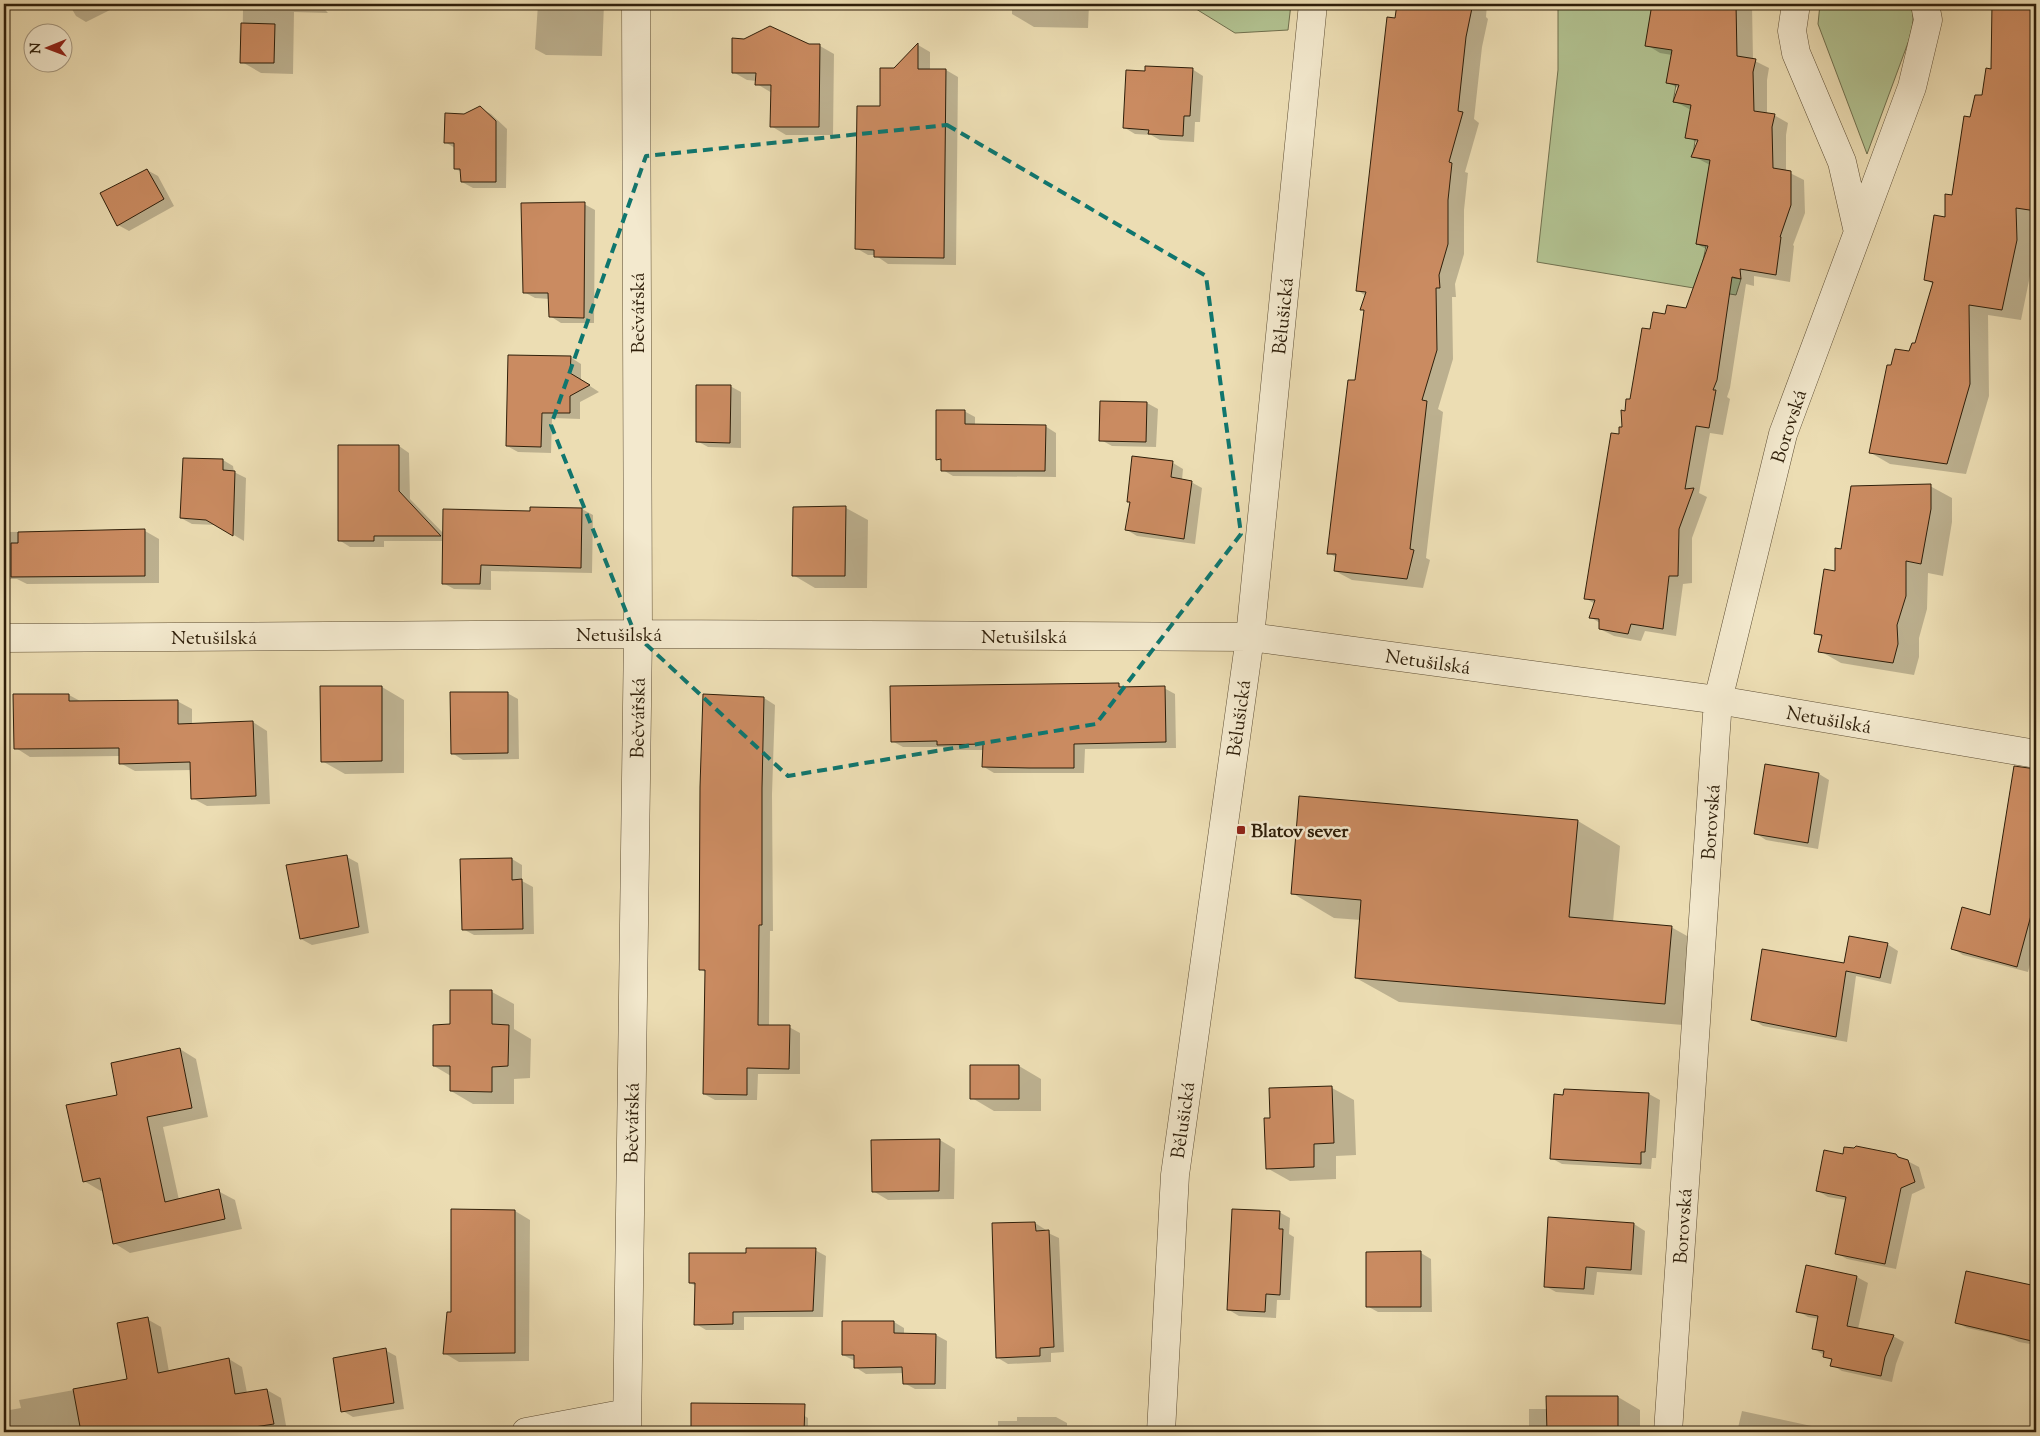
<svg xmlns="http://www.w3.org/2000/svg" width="2040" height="1436" font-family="'Sorts Mill Goudy',serif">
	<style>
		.green { fill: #b2c291; stroke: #70704e }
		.shadow { fill: #0003 }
		.building { fill: #ca8b61; stroke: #2f1f0a }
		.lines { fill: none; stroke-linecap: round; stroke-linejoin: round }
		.minor-casing { stroke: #5e4e34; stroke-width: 29 }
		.path { stroke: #2f1f0a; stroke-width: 3; stroke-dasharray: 1 2.5; stroke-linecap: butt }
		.minor { stroke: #f3e9ce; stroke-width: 28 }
		.marked { fill: none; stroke: #0f766e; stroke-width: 4; stroke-dasharray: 10 6; stroke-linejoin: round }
		.poi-dot { fill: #8f2418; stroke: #f3e9ce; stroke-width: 2 }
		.labels { text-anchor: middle; stroke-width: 5; stroke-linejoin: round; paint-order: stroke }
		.street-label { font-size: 19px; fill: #2f1f0a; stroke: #f3e9ce }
		.poi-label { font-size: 19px; font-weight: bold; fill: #2f1f0a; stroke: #f3e9ce; text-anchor: start }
	</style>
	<rect width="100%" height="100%" fill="#ecddb3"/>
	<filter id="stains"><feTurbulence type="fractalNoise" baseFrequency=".004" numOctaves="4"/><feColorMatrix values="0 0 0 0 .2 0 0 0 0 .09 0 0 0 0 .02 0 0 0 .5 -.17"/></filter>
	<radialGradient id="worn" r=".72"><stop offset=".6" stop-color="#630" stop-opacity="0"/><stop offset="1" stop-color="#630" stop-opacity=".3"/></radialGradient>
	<path class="green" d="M 1188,4 L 1291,4 L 1288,30 L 1235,33 Z
		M 1558,4 L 1661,4 L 1661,8 L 1681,51 L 1667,83 L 1676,85 L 1673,102 L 1700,106 L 1693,155 L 1719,161 L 1696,244 L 1706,246 L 1703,261 L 1716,275 L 1741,279 L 1736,295 L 1537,262 L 1558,70 Z
		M 1820,4 L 1910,4 C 1916,16 1912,28 1909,40 L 1867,154 L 1818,24 Z"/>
	<path class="shadow" d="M 69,4 L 122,4 L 86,22 L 76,16 Z
		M 209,4 L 320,4 L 328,13 L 294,12 L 293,74 L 261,73 L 242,62 L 243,10 L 218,9 Z
		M 538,4 L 604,4 L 602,56 L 546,55 L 535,49 Z
		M 1012,4 L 1089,4 L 1088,28 L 1034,27 L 1012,14 Z
		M 1397,4 L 1487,4 L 1486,17 L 1488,19 L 1482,47 L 1474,119 L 1479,123 L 1465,172 L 1468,173 L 1464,210 L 1464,254 L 1455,284 L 1456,297 L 1452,297 L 1453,359 L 1438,409 L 1443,412 L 1426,558 L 1430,560 L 1423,588 L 1352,580 L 1335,571 L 1337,558 L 1329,553 L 1356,382 L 1365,311 L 1361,309 L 1366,296 L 1357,290 L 1397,19 Z
		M 1654,4 L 1752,4 L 1753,60 L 1769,68 L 1767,80 L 1767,114 L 1774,115 L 1788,123 L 1786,135 L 1786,171 L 1804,180 L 1805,213 L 1793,245 L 1794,246 L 1790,282 L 1754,276 L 1754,286 L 1746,284 L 1730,388 L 1727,397 L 1730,399 L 1723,435 L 1710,433 L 1699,493 L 1707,497 L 1692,538 L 1692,583 L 1683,584 L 1676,636 L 1645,631 L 1641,641 L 1614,636 L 1600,629 L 1600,623 L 1590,617 L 1595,604 L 1585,598 L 1620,436 L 1651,330 L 1666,316 L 1686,309 L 1708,250 L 1697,244 L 1710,165 L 1693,156 L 1698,143 L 1687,137 L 1691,110 L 1674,101 L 1679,89 L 1668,82 L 1672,55 L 1660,53 L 1647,45 Z
		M 1994,4 L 2036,4 L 2035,251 L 2021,320 L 1988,315 L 1989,396 L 1966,474 L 1890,464 L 1871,453 L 1892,367 L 1910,353 L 1915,345 L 1933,284 L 1925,279 L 1953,197 L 1971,118 L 1983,97 L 1993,70 Z
		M 808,45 L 820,46 L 834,54 L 833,135 L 786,135 L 771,126 L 772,93 L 757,84 L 757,81 L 747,80 L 733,72 Z
		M 918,45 L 930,52 L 930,70 L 946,70 L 958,77 L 956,265 L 888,264 L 875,255 L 868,255 L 856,248 L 881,107 Z
		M 1192,69 L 1203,76 L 1200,122 L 1195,122 L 1194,142 L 1160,140 L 1151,135 L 1135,134 L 1125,128 L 1146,72 Z
		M 480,108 L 491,114 L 507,129 L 506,188 L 473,188 L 462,182 L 462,172 L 455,169 L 455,148 L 445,142 L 464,115 Z
		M 147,170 L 158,176 L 174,206 L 129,231 L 118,225 Z
		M 584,204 L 595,210 L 594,323 L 561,323 L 550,316 L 550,299 L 535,298 L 524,292 Z
		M 570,357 L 581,364 L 581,380 L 599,392 L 580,402 L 580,419 L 552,418 L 551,453 L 518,452 L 507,446 Z
		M 730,386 L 741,392 L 741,448 L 708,447 L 697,441 Z
		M 1147,403 L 1158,409 L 1156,447 L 1112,446 L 1101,440 Z
		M 964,411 L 975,417 L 975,425 L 1045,426 L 1056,433 L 1056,477 L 953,476 L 943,470 L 943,462 L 937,459 Z
		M 399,446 L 409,453 L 410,499 L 444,534 L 531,512 L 582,509 L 593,515 L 592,573 L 491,571 L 491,590 L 454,589 L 443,583 L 443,541 L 384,541 L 384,547 L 350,547 L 339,540 Z
		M 223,460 L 233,466 L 234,472 L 246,478 L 244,541 L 217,525 L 192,524 L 181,518 Z
		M 1173,463 L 1183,469 L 1182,480 L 1191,482 L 1202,488 L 1195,544 L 1137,536 L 1127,530 L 1131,503 L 1128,501 Z
		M 1930,486 L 1952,498 L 1952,522 L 1943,576 L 1928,573 L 1927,609 L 1919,638 L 1919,657 L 1914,675 L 1841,663 L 1820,651 L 1823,638 L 1815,633 L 1837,572 L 1842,551 Z
		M 846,508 L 868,520 L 867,588 L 815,588 L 793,575 Z
		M 145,531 L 159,539 L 159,583 L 27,584 L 17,579 L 4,579 L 4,532 Z
		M 1119,685 L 1124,688 L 1164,688 L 1175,694 L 1176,748 L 1085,749 L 1084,773 L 994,773 L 984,767 L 984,750 L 949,750 L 943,747 L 903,747 L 892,741 Z
		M 382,687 L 404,700 L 404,773 L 345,774 L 322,761 Z
		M 507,693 L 518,699 L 519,759 L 463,760 L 452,753 Z
		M 69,695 L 82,702 L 177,701 L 192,709 L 192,724 L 253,722 L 267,731 L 270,804 L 207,806 L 192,798 L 192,770 L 135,771 L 120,763 L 120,756 L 30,757 L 16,748 Z
		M 764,698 L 775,705 L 772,794 L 773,931 L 770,931 L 769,1026 L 789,1027 L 800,1033 L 800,1074 L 758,1074 L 757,1100 L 715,1100 L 704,1094 L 707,973 L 700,969 Z
		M 1819,774 L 1829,780 L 1818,849 L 1766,840 L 1755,833 Z
		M 2011,792 L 2036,796 L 2036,942 L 2028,972 L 1963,955 L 1952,948 L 1991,916 Z
		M 1578,821 L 1620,846 L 1613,922 L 1671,927 L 1714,951 L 1708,1027 L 1399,1002 L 1356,978 L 1361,920 L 1334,918 L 1292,893 Z
		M 347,857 L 358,863 L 369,933 L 312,945 L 301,939 Z
		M 512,859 L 522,865 L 522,881 L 533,887 L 534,934 L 474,935 L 463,929 Z
		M 1887,944 L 1898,951 L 1891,984 L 1856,976 L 1847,1042 L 1763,1026 L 1752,1019 L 1845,964 Z
		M 492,992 L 514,1004 L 514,1029 L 531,1039 L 530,1078 L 514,1079 L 514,1104 L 473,1104 L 451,1091 L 451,1076 L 434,1066 L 451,1026 Z
		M 180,1049 L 196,1059 L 208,1117 L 163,1127 L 179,1200 L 218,1191 L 235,1200 L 242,1229 L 130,1253 L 114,1243 L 104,1190 L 101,1191 L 84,1181 L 119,1096 Z
		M 972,1066 L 1019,1066 L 1041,1079 L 1041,1111 L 994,1111 L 972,1098 Z
		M 1332,1088 L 1354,1100 L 1356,1155 L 1336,1156 L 1336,1179 L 1290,1181 L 1267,1168 L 1271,1119 Z
		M 1649,1094 L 1660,1100 L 1656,1158 L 1652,1158 L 1651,1169 L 1562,1164 L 1551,1158 Z
		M 940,1140 L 955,1149 L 954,1199 L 888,1200 L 873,1191 Z
		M 1854,1150 L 1896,1155 L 1919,1167 L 1925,1188 L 1912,1194 L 1896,1269 L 1847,1259 L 1836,1253 L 1846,1200 L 1828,1197 L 1818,1191 L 1844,1155 Z
		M 452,1211 L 515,1211 L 530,1220 L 529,1361 L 459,1362 L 444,1353 L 452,1313 Z
		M 1279,1212 L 1290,1218 L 1289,1234 L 1294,1237 L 1290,1300 L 1277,1300 L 1276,1318 L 1239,1316 L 1229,1310 Z
		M 1035,1223 L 1046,1230 L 1046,1232 L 1059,1238 L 1064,1352 L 1051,1353 L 1051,1362 L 1008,1364 L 998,1358 Z
		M 1634,1224 L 1645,1231 L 1642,1275 L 1597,1272 L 1594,1295 L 1556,1292 L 1545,1286 Z
		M 815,1250 L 826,1256 L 823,1317 L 744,1317 L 744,1330 L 706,1330 L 696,1324 L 696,1286 L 690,1283 L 747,1255 Z
		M 1421,1253 L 1431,1259 L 1432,1312 L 1378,1312 L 1367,1306 Z
		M 1966,1272 L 2036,1287 L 2036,1345 L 2019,1342 L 2005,1336 L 1967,1328 L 1956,1322 Z
		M 1857,1277 L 1868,1283 L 1858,1329 L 1893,1336 L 1904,1342 L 1896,1364 L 1892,1382 L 1842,1371 L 1832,1365 L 1833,1361 L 1813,1348 L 1819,1319 L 1808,1317 L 1798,1311 Z
		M 147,1319 L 161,1327 L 169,1372 L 229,1359 L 242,1367 L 247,1393 L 267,1390 L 281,1398 L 287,1431 L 4,1432 L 4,1411 L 21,1408 L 19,1400 L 129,1380 Z
		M 894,1322 L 904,1328 L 904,1334 L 936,1335 L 947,1341 L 946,1389 L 915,1389 L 904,1383 L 904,1373 L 866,1374 L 855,1367 L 855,1361 L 843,1355 Z
		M 385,1350 L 396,1356 L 404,1409 L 353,1417 L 343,1411 Z
		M 1618,1397 L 1640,1410 L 1640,1432 L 1529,1432 L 1529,1409 L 1548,1409 Z
		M 692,1405 L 786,1405 L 808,1418 L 808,1432 L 693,1432 Z
		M 1742,1411 L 1830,1430 L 1835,1432 L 1737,1432 Z
		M 1017,1417 L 1056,1417 L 1067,1423 L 1067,1432 L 998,1432 L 998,1421 L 1017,1421 Z"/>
	<path class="building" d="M 1397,4 L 1433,4 L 1472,8 L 1466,37 L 1458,111 L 1463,112 L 1449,162 L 1452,163 L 1448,200 L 1448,244 L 1439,275 L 1440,288 L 1436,288 L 1437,350 L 1422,400 L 1427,401 L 1410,549 L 1414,550 L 1407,579 L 1334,571 L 1336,554 L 1327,554 L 1348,380 L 1355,380 L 1364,310 L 1360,310 L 1366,292 L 1356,291 L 1387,17 L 1395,18 Z
		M 1652,4 L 1736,4 L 1737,56 L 1756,59 L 1753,72 L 1754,111 L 1775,114 L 1772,127 L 1773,168 L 1791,171 L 1791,205 L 1780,237 L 1781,237 L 1776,275 L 1740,269 L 1741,279 L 1732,277 L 1717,380 L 1713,390 L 1716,390 L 1709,428 L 1696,426 L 1685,489 L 1694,488 L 1679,529 L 1678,576 L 1669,576 L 1663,629 L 1631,624 L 1628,634 L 1599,629 L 1599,619 L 1589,618 L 1595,600 L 1584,599 L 1611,433 L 1619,434 L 1619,427 L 1622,427 L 1621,410 L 1625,411 L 1626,399 L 1630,399 L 1642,328 L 1650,329 L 1653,312 L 1665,314 L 1667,305 L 1686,308 L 1708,246 L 1696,244 L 1710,160 L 1691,157 L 1698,140 L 1685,138 L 1691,105 L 1673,102 L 1679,85 L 1666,83 L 1672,50 L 1645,46 Z
		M 1992,4 L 2036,4 L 2036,211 L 2016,208 L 2017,240 L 2002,310 L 1969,305 L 1970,384 L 1947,464 L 1869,453 L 1887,365 L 1891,365 L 1895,349 L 1909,351 L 1912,343 L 1915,343 L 1933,282 L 1924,280 L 1934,215 L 1945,217 L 1945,194 L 1952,195 L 1964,116 L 1970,117 L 1975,95 L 1982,95 L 1986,68 L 1991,69 Z
		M 241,23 L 275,24 L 274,63 L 240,63 Z
		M 770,26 L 809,44 L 820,44 L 819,127 L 770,127 L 771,85 L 755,85 L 756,73 L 732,73 L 732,38 L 744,39 Z
		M 918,43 L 918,69 L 946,69 L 944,258 L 874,257 L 874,250 L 855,249 L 857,106 L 880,106 L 880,68 L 894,68 Z
		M 1145,66 L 1193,68 L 1190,116 L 1184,116 L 1183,136 L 1148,134 L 1149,130 L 1123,128 L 1126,70 L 1145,71 Z
		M 480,106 L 496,121 L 496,182 L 461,182 L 460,169 L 454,169 L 454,143 L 444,143 L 445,113 L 464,114 Z
		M 147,169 L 164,199 L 117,226 L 100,193 Z
		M 585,202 L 584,318 L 549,317 L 548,293 L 523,293 L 521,203 Z
		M 508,355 L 571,356 L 570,373 L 590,385 L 570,396 L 570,413 L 542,413 L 541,447 L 506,446 Z
		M 696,385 L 731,385 L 730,443 L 696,442 Z
		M 1100,401 L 1147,402 L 1146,442 L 1099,441 Z
		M 936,410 L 965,410 L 965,424 L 1046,425 L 1045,471 L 941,471 L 941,459 L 936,460 Z
		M 338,445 L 399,445 L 399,491 L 441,536 L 374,536 L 374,541 L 338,541 Z
		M 1132,456 L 1173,461 L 1171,477 L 1192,481 L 1184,539 L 1125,530 L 1130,502 L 1127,502 Z
		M 183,458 L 223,459 L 223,470 L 235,471 L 233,536 L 206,520 L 180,518 Z
		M 1931,484 L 1931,509 L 1921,564 L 1906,561 L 1906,596 L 1897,625 L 1898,644 L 1893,663 L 1818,652 L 1822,635 L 1814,634 L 1824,569 L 1835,571 L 1835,548 L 1841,549 L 1851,486 Z
		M 846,506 L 845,576 L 792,576 L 793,507 Z
		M 530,507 L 582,508 L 581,568 L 481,565 L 480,584 L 442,584 L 443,509 L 530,511 Z
		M 145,529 L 145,576 L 11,577 L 11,543 L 18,543 L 18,532 Z
		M 1119,683 L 1119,687 L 1165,686 L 1166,742 L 1074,744 L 1074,768 L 1029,768 L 982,767 L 983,744 L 937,745 L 937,741 L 891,742 L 890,686 Z
		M 320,686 L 382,686 L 382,761 L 321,762 Z
		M 450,692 L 508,692 L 508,753 L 451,754 Z
		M 13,694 L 69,694 L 69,701 L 178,700 L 178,724 L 253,721 L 256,796 L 191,799 L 190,762 L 119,764 L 119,748 L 14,749 Z
		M 703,694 L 764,697 L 762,788 L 762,925 L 759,925 L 758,1025 L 790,1025 L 789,1069 L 747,1068 L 747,1095 L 703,1094 L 705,970 L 699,970 L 700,787 Z
		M 1765,764 L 1819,773 L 1808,843 L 1754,834 Z
		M 2014,766 L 2036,769 L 2036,897 L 2017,967 L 1951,949 L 1962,907 L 1990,915 Z
		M 1299,796 L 1578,820 L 1569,917 L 1672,926 L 1665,1004 L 1355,978 L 1361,900 L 1291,894 Z
		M 347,855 L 359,927 L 300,939 L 286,865 Z
		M 512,858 L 512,880 L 522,879 L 523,929 L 462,930 L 460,859 Z
		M 1849,936 L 1888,943 L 1880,978 L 1846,971 L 1836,1037 L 1751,1020 L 1762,949 L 1844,963 Z
		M 450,990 L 492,990 L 492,1024 L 509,1025 L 508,1066 L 492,1067 L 492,1092 L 450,1091 L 450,1066 L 433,1066 L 433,1025 L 450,1024 Z
		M 180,1048 L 192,1108 L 147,1117 L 165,1202 L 219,1189 L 225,1219 L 113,1244 L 100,1178 L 83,1182 L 66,1105 L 117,1095 L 111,1063 Z
		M 970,1065 L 1019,1065 L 1019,1099 L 970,1099 Z
		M 1332,1086 L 1334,1143 L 1314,1144 L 1314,1167 L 1266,1169 L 1264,1118 L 1270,1118 L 1269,1088 Z
		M 1564,1089 L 1649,1093 L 1645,1152 L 1641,1152 L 1641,1164 L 1550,1159 L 1554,1094 L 1563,1095 Z
		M 940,1139 L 939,1191 L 872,1192 L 871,1140 Z
		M 1856,1146 L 1896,1154 L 1898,1157 L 1908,1160 L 1915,1182 L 1901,1188 L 1885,1264 L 1835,1254 L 1846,1197 L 1816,1191 L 1824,1150 L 1843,1154 L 1844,1147 L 1854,1148 Z
		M 451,1209 L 515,1210 L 515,1353 L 443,1354 L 447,1312 L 451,1312 Z
		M 1232,1209 L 1280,1211 L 1279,1229 L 1283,1229 L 1280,1295 L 1266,1294 L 1265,1312 L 1227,1310 Z
		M 1548,1217 L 1634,1223 L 1631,1270 L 1586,1267 L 1584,1289 L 1544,1287 Z
		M 1035,1222 L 1036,1231 L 1049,1230 L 1054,1347 L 1040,1348 L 1040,1356 L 996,1358 L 992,1223 Z
		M 746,1248 L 816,1248 L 813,1311 L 733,1312 L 733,1324 L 694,1325 L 695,1283 L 689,1283 L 689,1253 L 746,1253 Z
		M 1421,1251 L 1421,1307 L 1366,1307 L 1366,1252 Z
		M 1806,1265 L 1857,1276 L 1847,1326 L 1894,1335 L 1885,1357 L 1881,1376 L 1830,1366 L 1832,1359 L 1823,1357 L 1824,1351 L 1812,1349 L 1818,1316 L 1796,1312 Z
		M 1966,1271 L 2036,1286 L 2036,1342 L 1955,1323 Z
		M 148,1317 L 158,1373 L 229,1358 L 235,1394 L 267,1389 L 274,1424 L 222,1432 L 81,1432 L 73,1389 L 127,1379 L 117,1323 Z
		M 842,1321 L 894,1321 L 894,1333 L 936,1334 L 935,1384 L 903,1384 L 902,1367 L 854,1368 L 854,1355 L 842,1355 Z
		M 386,1348 L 394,1403 L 341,1412 L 333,1358 Z
		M 1546,1396 L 1618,1396 L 1618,1432 L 1547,1432 Z
		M 691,1403 L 805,1404 L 804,1432 L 691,1432 Z"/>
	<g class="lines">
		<defs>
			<path id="minor" d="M 1796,4 L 1792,31 L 1796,53 L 1842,162 L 1858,232
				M 4,638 L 638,634 L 1250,637 L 1718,700 L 2036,754
				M 526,1432 L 627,1413
				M 627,1432 L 638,634 L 636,4
				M 1161,1432 L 1175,1175 L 1250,637 L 1313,4
				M 1668,1432 L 1718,700 L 1783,434 L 1912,87 L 1928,20 L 1925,4"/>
		</defs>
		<use href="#minor" class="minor-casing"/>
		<path class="path" d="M 1738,5 L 1738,4"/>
		<use href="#minor" class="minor"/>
	</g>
	<path class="marked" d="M 947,125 L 1206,276 L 1241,534 L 1096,724 L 788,776 L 635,634 L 551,425 L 646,156 Z"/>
	<rect class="poi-dot" x="1236" y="825" width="10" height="10" rx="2.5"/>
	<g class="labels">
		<g class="street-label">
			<text transform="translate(637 313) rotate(-90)" y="7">Bečvářská</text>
			<text transform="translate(1282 316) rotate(-84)" y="7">Bělušická</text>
			<text transform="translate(1788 426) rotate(-72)" y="7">Borovská</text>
			<text x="619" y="641">Netušilská</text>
			<text x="1024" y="643">Netušilská</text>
			<text x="214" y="644">Netušilská</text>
			<text transform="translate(1428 661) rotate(8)" y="7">Netušilská</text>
			<text transform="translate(637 718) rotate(-89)" y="7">Bečvářská</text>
			<text transform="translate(1238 718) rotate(-82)" y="7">Bělušická</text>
			<text transform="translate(1829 719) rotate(10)" y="7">Netušilská</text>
			<text transform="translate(1710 822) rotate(-86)" y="7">Borovská</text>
			<text transform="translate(1182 1120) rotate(-82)" y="7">Bělušická</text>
			<text transform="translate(631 1123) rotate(-89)" y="7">Bečvářská</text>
			<text transform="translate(1682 1226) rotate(-86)" y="7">Borovská</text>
		</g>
		<g class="poi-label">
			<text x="1251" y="837">Blatov sever</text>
		</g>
	</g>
	<rect width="2040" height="1436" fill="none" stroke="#ecddb3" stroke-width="20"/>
	<rect x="5" y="5" width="2030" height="1426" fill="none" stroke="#2f1f0a" stroke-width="2.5"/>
	<rect x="10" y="10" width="2020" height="1416" fill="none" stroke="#2f1f0a"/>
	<g transform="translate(48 48) rotate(269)"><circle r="24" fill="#f3e9ce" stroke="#a59880"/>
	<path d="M0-4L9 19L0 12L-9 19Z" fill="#8f2418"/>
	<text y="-8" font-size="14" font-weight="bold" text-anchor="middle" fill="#2f1f0a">N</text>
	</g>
	<rect width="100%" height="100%" filter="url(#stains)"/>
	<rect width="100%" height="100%" fill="url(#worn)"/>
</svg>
